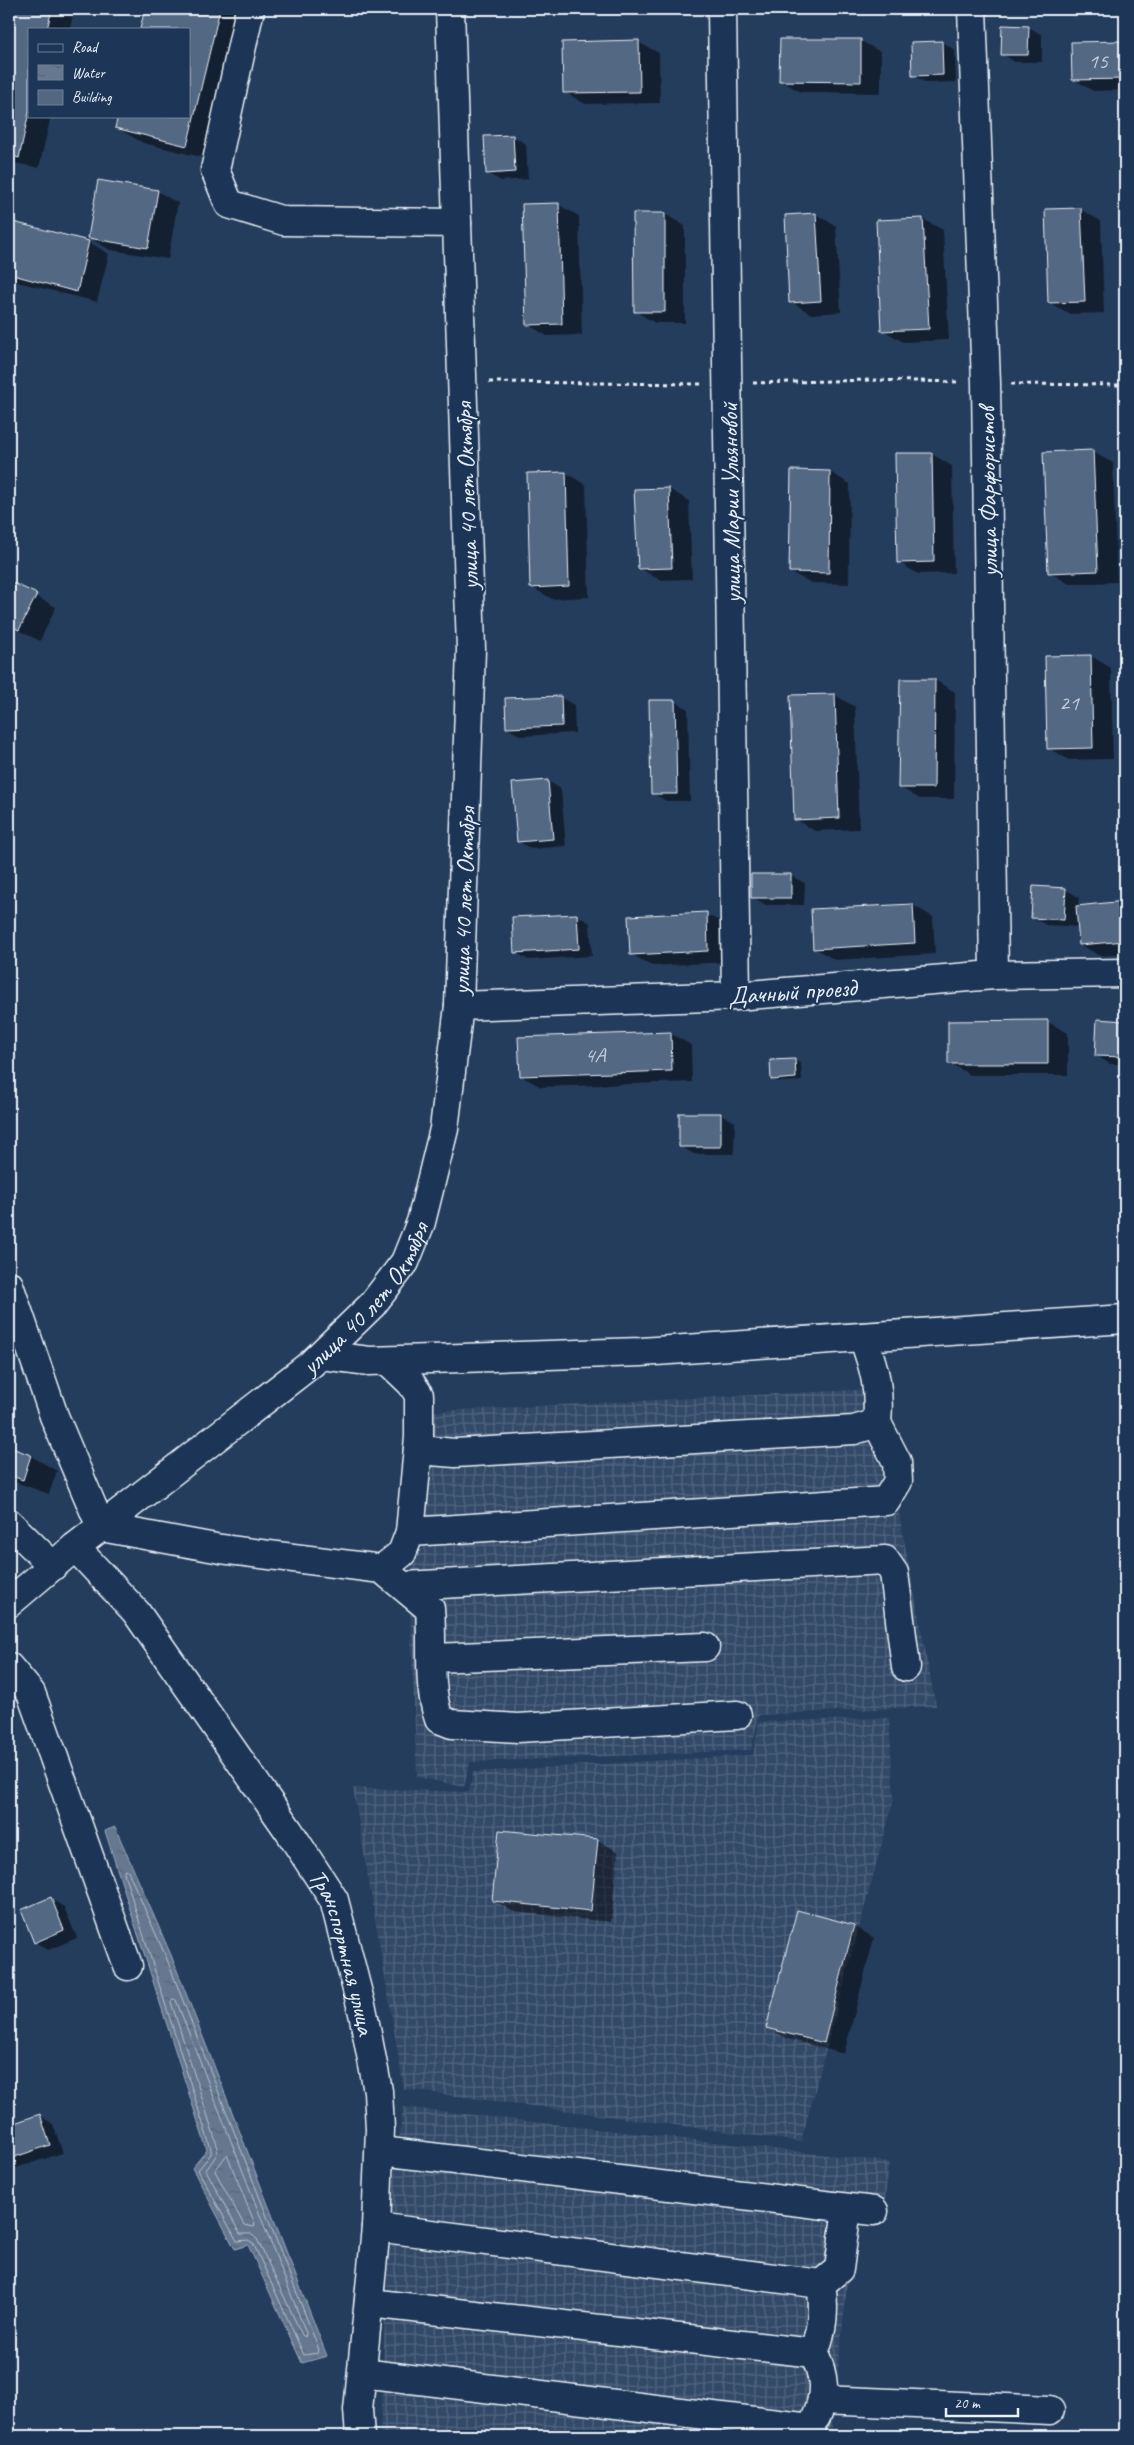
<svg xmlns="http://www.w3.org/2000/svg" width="1134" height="2445" font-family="Caveat,sans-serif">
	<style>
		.industrial { fill: url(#industrial-grid) }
		.water { fill: url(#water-ripples); stroke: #99a8ba }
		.shadow { fill: #0007 }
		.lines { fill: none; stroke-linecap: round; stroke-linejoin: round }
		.shore { stroke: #b4c1ce; stroke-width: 1 }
		.building { fill: #536782; stroke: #e8f1f8 }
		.minor-casing { stroke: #e8f1f8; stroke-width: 31 }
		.path { stroke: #e8f1f8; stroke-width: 3; stroke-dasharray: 4 4; stroke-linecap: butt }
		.minor { stroke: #1d3557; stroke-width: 28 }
		.labels { text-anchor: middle; stroke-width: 4.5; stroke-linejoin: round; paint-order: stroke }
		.number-label { font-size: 22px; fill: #c3ceda }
		.street-label { font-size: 25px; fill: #e8f1f8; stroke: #1d3557 }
	</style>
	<defs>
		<pattern id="industrial-grid" width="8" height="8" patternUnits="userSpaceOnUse" patternTransform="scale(1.25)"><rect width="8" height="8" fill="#334a68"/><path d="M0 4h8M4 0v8" fill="none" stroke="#51657e"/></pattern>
		<pattern id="water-ripples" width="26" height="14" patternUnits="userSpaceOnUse" patternTransform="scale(1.25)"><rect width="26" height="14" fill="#657890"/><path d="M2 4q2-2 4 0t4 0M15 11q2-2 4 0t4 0" fill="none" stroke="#576270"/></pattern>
	</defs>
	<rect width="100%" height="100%" fill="#253d5d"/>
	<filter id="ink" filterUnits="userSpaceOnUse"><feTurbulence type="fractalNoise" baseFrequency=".02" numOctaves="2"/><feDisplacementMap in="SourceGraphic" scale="10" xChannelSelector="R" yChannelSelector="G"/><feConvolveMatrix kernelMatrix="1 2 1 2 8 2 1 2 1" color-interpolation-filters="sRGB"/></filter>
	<g filter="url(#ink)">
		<path class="industrial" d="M 875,1389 L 936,1706 L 759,1715 L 751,1750 L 470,1762 L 464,1787 L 417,1777 L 408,1561 L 422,1412 Z
			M 889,1718 L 894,1799 L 801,2142 L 404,2089 L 353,1788 L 469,1792 L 473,1772 L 753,1755 L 759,1722 Z
			M 403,2107 L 889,2162 L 883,2218 L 854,2220 L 831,2436 L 380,2436 L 389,2223 Z"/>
		<path class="water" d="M 115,1827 L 171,1955 L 327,2356 L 302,2363 L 248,2245 L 235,2249 L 192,2168 L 207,2150 L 105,1831 Z"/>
		<path class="shadow" d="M 9,9 L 74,9 L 70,29 L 29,29 L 29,116 L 51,116 L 39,168 L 9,162 Z
			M 146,9 L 251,9 L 213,160 L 143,143 L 117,128 L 189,116 L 189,29 L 141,29 Z
			M 1003,26 L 1029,27 L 1042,35 L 1042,62 L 1015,62 L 1002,54 Z
			M 861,41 L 881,52 L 881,93 L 801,92 L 781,81 Z
			M 638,42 L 659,53 L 660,103 L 585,104 L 565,92 Z
			M 942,42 L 955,50 L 956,82 L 926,83 L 913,75 Z
			M 1125,42 L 1125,90 L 1093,91 L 1073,79 L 1073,43 Z
			M 513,136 L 526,144 L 528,179 L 501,181 L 487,173 Z
			M 157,191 L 178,203 L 168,259 L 110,250 L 90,238 Z
			M 559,205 L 579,216 L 582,335 L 547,336 L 527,324 Z
			M 1080,209 L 1101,221 L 1104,313 L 1070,314 L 1049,303 Z
			M 665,214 L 685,226 L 685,323 L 655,323 L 635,311 Z
			M 816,214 L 836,226 L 841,312 L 811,314 L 791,302 Z
			M 923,219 L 943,230 L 949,340 L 903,342 L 883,330 L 877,221 Z
			M 9,222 L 89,242 L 109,254 L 97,302 L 9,280 Z
			M 1093,452 L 1113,463 L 1117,582 L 1069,584 L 1049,572 Z
			M 932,454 L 952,466 L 954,573 L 918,574 L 898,562 Z
			M 830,472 L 850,484 L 849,584 L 811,583 L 790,572 Z
			M 566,473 L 586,485 L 589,597 L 552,599 L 531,587 Z
			M 669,489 L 689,501 L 692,579 L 660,580 L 639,568 Z
			M 9,582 L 56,607 L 40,641 L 9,626 Z
			M 1091,656 L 1111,668 L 1113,759 L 1069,760 L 1048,748 Z
			M 901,680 L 935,680 L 955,692 L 954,799 L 920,799 L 899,787 Z
			M 835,695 L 855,707 L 859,829 L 815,831 L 795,819 Z
			M 560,697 L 574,705 L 575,733 L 521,736 L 507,728 Z
			M 675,701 L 688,709 L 690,801 L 666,801 L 652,793 Z
			M 548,781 L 561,789 L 566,846 L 531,849 L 518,841 Z
			M 753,875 L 791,876 L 805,883 L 804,905 L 766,905 L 752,897 Z
			M 1066,890 L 1079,897 L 1078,907 L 1125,902 L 1125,954 L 1101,956 L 1080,945 L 1079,927 L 1046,925 L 1033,918 Z
			M 913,905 L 933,917 L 935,954 L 835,960 L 814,948 Z
			M 706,914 L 727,925 L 728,962 L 652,966 L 631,954 Z
			M 577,915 L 590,923 L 592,956 L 528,960 L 515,952 Z
			M 1098,1021 L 1125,1022 L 1125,1064 L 1110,1064 L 1097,1056 Z
			M 1048,1022 L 1068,1033 L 1068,1075 L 970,1075 L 950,1063 Z
			M 670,1033 L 691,1045 L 692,1082 L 541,1087 L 521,1076 Z
			M 795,1060 L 801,1064 L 802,1081 L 779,1082 L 773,1079 Z
			M 681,1114 L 721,1114 L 735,1122 L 734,1154 L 694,1154 L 680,1146 Z
			M 9,1448 L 31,1456 L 57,1471 L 49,1494 L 9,1480 Z
			M 598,1840 L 618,1852 L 611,1922 L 514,1912 L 493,1900 Z
			M 51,1899 L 64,1907 L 77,1938 L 48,1950 L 35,1942 Z
			M 798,1911 L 854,1926 L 874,1938 L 844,2054 L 788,2039 L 768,2028 Z
			M 40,2116 L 53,2124 L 63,2153 L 13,2169 L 9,2167 L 9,2126 Z"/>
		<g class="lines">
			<path class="shore" d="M 125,1870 L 128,1871 L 166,1957 L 319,2350 L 318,2353 L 304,2355 L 253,2243 L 248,2240 L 237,2241 L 198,2170 L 211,2154 L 211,2149 L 124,1873 Z
				M 173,1999 L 176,2000 L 306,2333 L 305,2337 L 302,2335 L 257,2239 L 251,2234 L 240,2234 L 206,2170 L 216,2156 L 218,2148 L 171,2002 Z
				M 227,2155 L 255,2224 L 254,2227 L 244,2225 L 215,2171 Z"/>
		</g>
		<path class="building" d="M 9,9 L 52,9 L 47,29 L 29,29 L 29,112 L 19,158 L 9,155 Z
			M 145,9 L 220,9 L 187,146 L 115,128 L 118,116 L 189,116 L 189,29 L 140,29 Z
			M 1002,25 L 1029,26 L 1028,55 L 1001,55 Z
			M 780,39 L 861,39 L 861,82 L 779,81 Z
			M 639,40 L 640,92 L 563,93 L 562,42 Z
			M 942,41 L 943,75 L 912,76 L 911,42 Z
			M 1125,41 L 1125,79 L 1072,80 L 1071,42 Z
			M 513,135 L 515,172 L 486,174 L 484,136 Z
			M 98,180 L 158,190 L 148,248 L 88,238 Z
			M 559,203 L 562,324 L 526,325 L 522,204 Z
			M 1081,208 L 1085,302 L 1048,303 L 1045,209 Z
			M 633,213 L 665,213 L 665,312 L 634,312 Z
			M 816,213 L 821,301 L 789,303 L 785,215 Z
			M 923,218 L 929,329 L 881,331 L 876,220 Z
			M 9,221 L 89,241 L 77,292 L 9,274 Z
			M 1093,450 L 1098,571 L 1048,573 L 1043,452 Z
			M 895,453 L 932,453 L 934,562 L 897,563 Z
			M 791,470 L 830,471 L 829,573 L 789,572 Z
			M 566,472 L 569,586 L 530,588 L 527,473 Z
			M 669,488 L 672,568 L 638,569 L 634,489 Z
			M 9,581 L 37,594 L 19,630 L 9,625 Z
			M 1091,655 L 1093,748 L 1047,749 L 1045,656 Z
			M 900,679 L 935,679 L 934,788 L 898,788 Z
			M 835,694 L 839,818 L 794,820 L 790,695 Z
			M 561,696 L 562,726 L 506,728 L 505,698 Z
			M 649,700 L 675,700 L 677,794 L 651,794 Z
			M 548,780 L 553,839 L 517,842 L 512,783 Z
			M 751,874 L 791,874 L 791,898 L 751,898 Z
			M 1033,886 L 1066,888 L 1064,920 L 1031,918 Z
			M 1125,901 L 1125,941 L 1079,945 L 1076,906 Z
			M 913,904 L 915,943 L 813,949 L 811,909 Z
			M 707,912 L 708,951 L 630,955 L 628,916 Z
			M 577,914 L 579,949 L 514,953 L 512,917 Z
			M 1097,1019 L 1125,1021 L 1125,1057 L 1095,1056 Z
			M 1048,1020 L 1048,1064 L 948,1064 L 948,1021 Z
			M 671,1032 L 672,1071 L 520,1076 L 518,1037 Z
			M 795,1059 L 796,1078 L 771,1080 L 770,1060 Z
			M 679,1113 L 721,1113 L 721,1147 L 679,1147 Z
			M 9,1447 L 31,1455 L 23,1480 L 9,1475 Z
			M 499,1830 L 598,1839 L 591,1911 L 492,1901 Z
			M 51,1897 L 64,1930 L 34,1943 L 21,1910 Z
			M 797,1910 L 854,1925 L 824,2043 L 766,2028 Z
			M 40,2114 L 50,2145 L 9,2159 L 9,2125 Z"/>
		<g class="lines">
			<defs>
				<g id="minor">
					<path d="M 250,9 L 215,170 L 229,204 L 284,221 L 457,223"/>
					<path d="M 722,9 L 736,996"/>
					<path d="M 972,9 L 986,383 L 994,975"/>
					<path d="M 459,1006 L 736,996 L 994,975 L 1125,973"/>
					<path d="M 9,1285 L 54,1416 L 101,1527 L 221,1549 L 382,1569 L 430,1609 C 433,1645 427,1685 439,1719 L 452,1724 L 518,1728 L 737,1715"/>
					<path d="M 321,1355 L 369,1361 L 641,1352 L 1125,1319"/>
					<path d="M 418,1450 L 455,1453 L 854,1430 L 877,1423 C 880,1388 875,1370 863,1337"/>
					<path d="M 9,1523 L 53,1566"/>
					<path d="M 410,1532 L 886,1501 L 898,1481 L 897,1462 L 877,1423"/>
					<path id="s1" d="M 75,1547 L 136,1612 L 289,1831 L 334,1900 L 363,2013 L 378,2091 L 380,2129 L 376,2227 L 358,2410 L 360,2436"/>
					<path d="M 382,1569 L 402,1553 L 410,1532 L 419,1437 L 419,1395 L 411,1383 L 388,1361"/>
					<path d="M 404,1586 L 885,1560 L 894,1573 L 906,1667"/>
					<path id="s2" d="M 9,1603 L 75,1547 L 311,1364 L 372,1305 L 405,1262 L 421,1222 L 444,1129 L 459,1006 L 471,649 L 450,9"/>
					<path d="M 433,1658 L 705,1647"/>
					<path d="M 9,1667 L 31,1693 L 128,1966"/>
					<path d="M 381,2151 L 874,2211"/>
					<path d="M 376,2227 L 821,2284 L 839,2269 L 847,2208"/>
					<path d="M 369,2303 L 814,2353"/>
					<path d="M 362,2373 L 811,2428"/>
					<path d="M 822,2400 L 1050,2410"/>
					<path d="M 816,2417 C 827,2394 824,2375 814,2353 C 823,2329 825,2309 821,2284"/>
				</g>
			</defs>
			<use href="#minor" class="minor-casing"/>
			<path class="path" d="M 489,382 L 702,384
				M 753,383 L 871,380 L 960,382
				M 1011,384 L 1125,385"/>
			<use href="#minor" class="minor"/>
		</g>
	</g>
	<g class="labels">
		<g class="number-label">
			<text x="1098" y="68">15</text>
			<text x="1069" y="710">21</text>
			<text x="595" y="1062">4А</text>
		</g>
		<g class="street-label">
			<text transform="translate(987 492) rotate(-91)" y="9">улица Фарфористов</text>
			<text transform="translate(466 496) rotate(-92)" y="9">улица 40 лет Октября</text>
			<text transform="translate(730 503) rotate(-91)" y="9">улица Марии Ульяновой</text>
			<text transform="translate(463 901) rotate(-88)" y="9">улица 40 лет Октября</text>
			<text transform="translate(792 991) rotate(-4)" y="9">Дачный проезд</text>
			<text dy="9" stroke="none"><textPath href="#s2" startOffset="472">улица 40 лет Октября</textPath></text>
			<text dy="9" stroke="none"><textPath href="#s1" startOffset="491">Транспортная улица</textPath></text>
		</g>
	</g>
	<rect width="1134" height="2445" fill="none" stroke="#1d3557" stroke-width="30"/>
	<rect x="15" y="15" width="1104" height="2415" fill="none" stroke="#e8f1f8" stroke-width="2" filter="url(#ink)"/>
	<rect x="28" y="28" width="162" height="90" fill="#1d3557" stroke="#6e8097"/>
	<rect x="38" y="44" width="25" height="8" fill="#1d3557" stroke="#6e8097"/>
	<text x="72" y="52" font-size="15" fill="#e8f1f8">Road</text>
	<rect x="38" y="65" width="25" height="15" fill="url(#water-ripples)" stroke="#6e8097"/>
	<text x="72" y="78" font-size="15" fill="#e8f1f8">Water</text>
	<rect x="38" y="90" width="25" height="15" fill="#536782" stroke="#6e8097"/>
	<text x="72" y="102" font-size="15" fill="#e8f1f8">Building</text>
	<path d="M946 2408v8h72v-8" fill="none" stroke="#e8f1f8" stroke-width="2.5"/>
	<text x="954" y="2408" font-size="15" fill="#e8f1f8" stroke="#1d3557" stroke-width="4" paint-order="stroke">20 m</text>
</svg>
